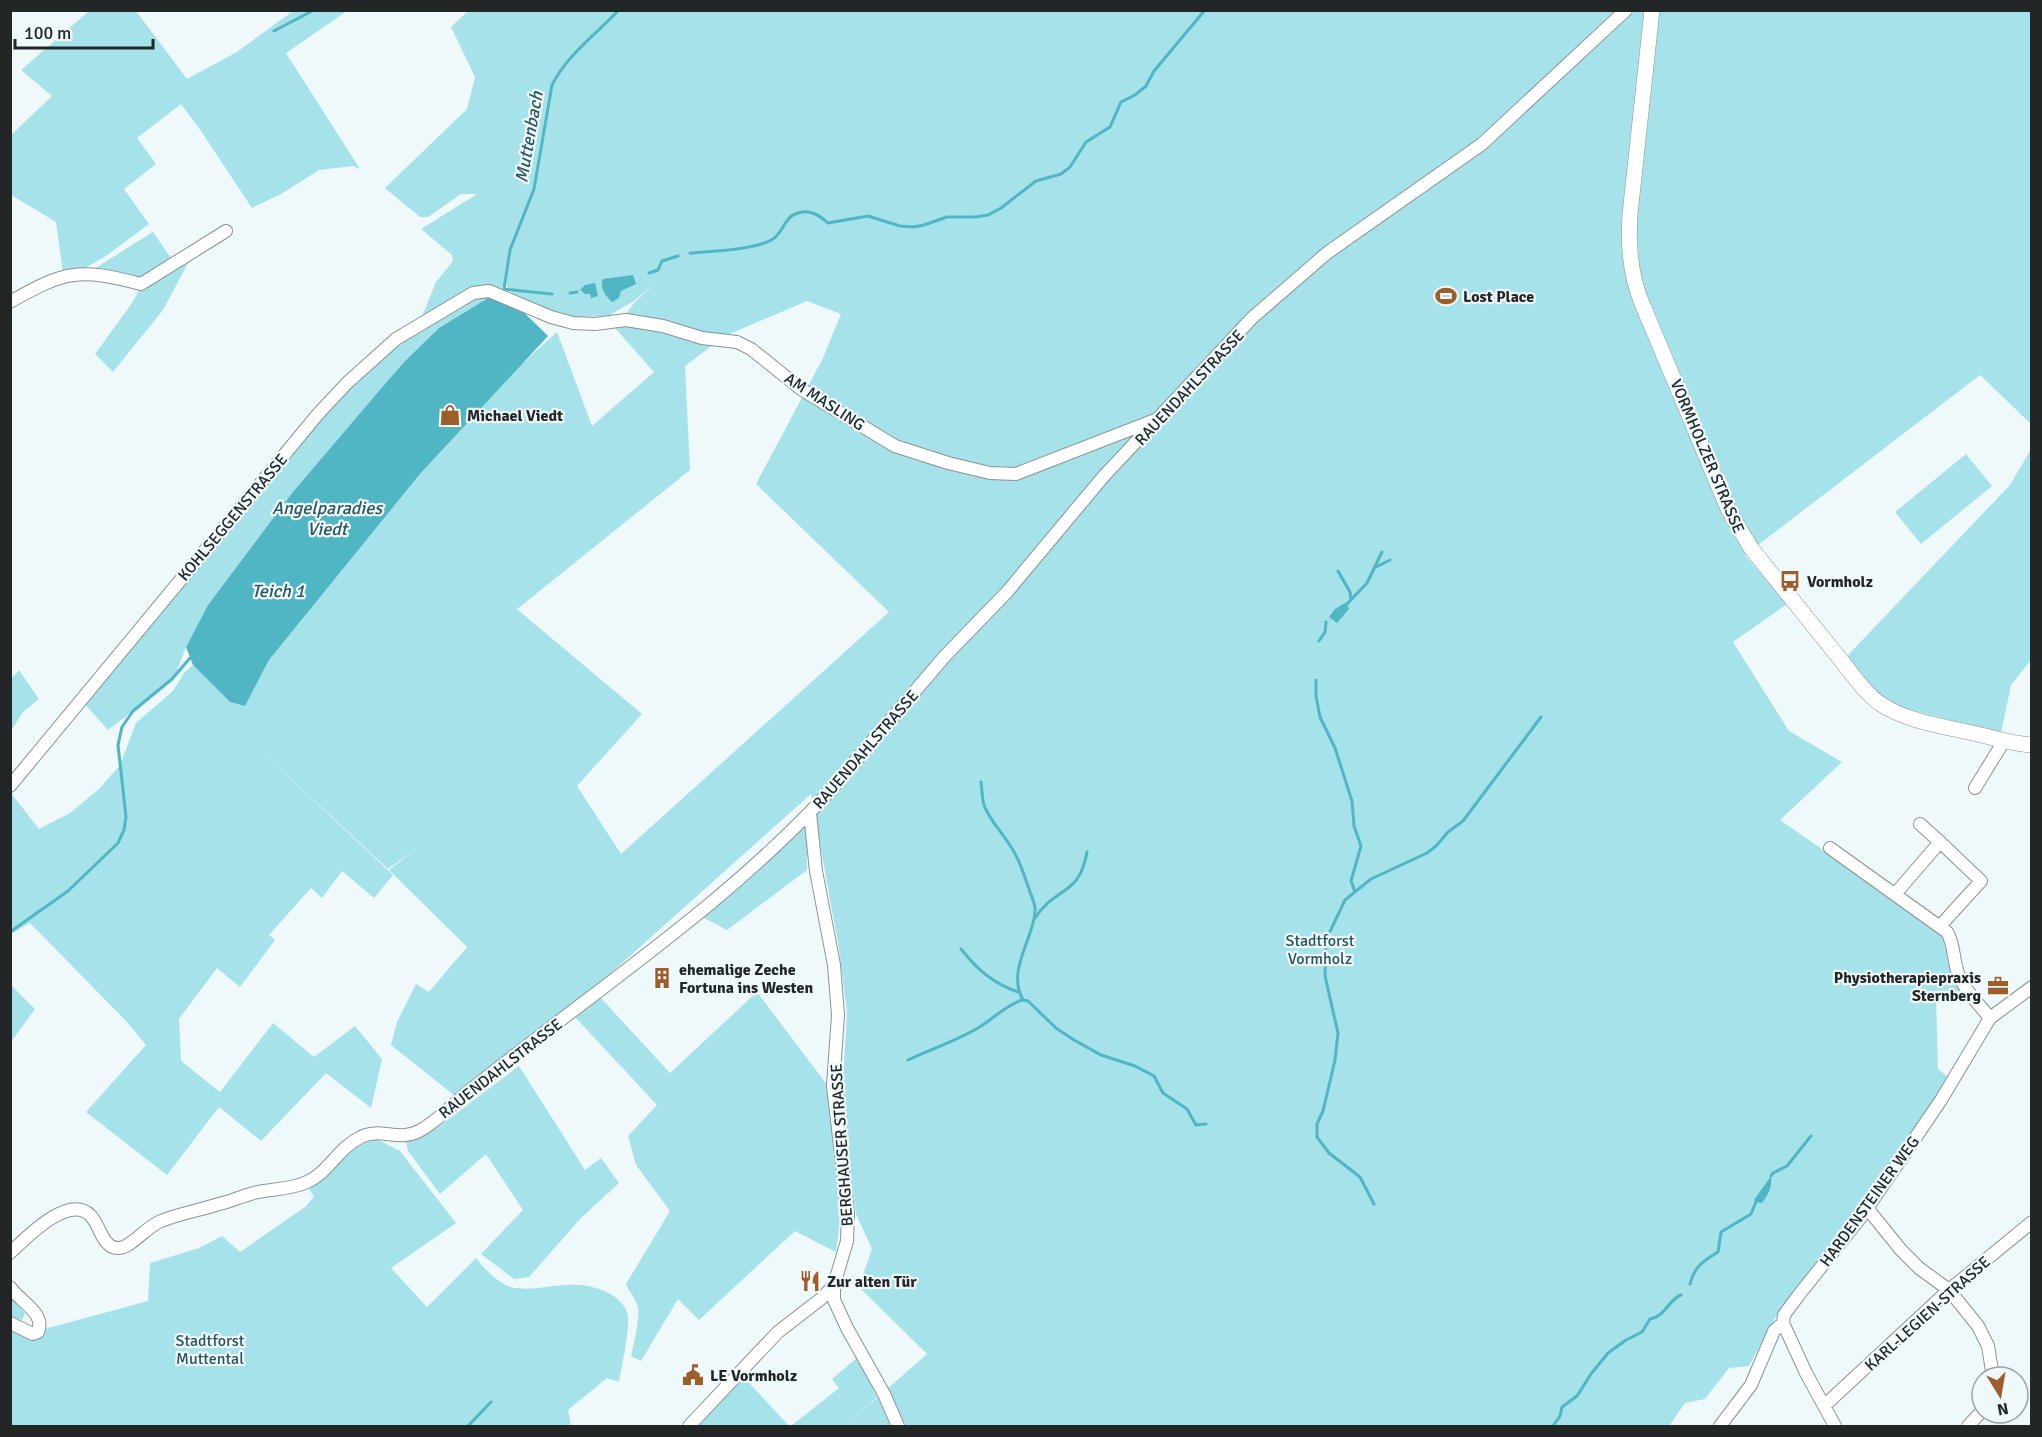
<svg xmlns="http://www.w3.org/2000/svg" width="2042" height="1437" font-family="Signika,sans-serif">
	<style>
		.green { fill: #a5e2ea; fill-rule: evenodd }
		.water { fill: #50b6c3 }
		.lines { fill: none; stroke-linecap: round; stroke-linejoin: round }
		.stream { stroke: #50b6c3; stroke-width: 3 }
		.minor-casing { stroke: #8a9394; stroke-width: 14 }
		.major-casing { stroke: #8a9394; stroke-width: 16 }
		.minor { stroke: #fff; stroke-width: 12 }
		.major { stroke: #fff; stroke-width: 15 }
		.labels { text-anchor: middle; stroke-width: 4.5; stroke-linejoin: round; paint-order: stroke }
		.poi-label { font-size: 16px; font-weight: bold; fill: #232627; stroke: #eff8fa; text-anchor: start }
		.street-label { font-size: 16px; fill: #232627; stroke: #eff8fa }
		.park-label { font-size: 16px; fill: #27545a; stroke: #eff8fa }
		.water-label { font-size: 18px; font-style: italic; fill: #2b585e; stroke: #eff8fa }
	</style>
	<rect width="100%" height="100%" fill="#eff8fa"/>
	<path class="green" d="M 89,11 L 136,11 L 187,79 L 237,52 L 293,11 L 347,11 L 286,53 L 360,169 L 353,166 L 319,170 L 281,194 L 252,208 L 201,131 L 181,104 L 137,138 L 156,164 L 124,189 L 149,224 L 106,256 L 85,268 L 63,273 L 56,222 L 11,195 L 10,136 L 52,96 L 21,70 Z
		M 468,11 L 2031,11 L 2031,424 L 1980,375 L 1745,555 L 1787,604 L 1733,642 L 1789,731 L 1842,762 L 1780,820 L 1944,934 L 1960,991 L 1936,996 L 1938,1069 L 1949,1078 L 1887,1174 L 1778,1313 L 1749,1366 L 1729,1368 L 1705,1399 L 1685,1403 L 1669,1426 L 791,1426 L 839,1388 L 832,1379 L 858,1357 L 877,1397 L 846,1425 L 927,1354 L 859,1287 L 872,1249 L 856,1214 L 841,1114 L 847,1013 L 839,949 L 811,794 L 602,981 L 455,1096 L 391,1045 L 397,1022 L 416,984 L 429,992 L 467,947 L 389,870 L 420,846 L 388,869 L 244,735 L 393,875 L 374,898 L 342,871 L 322,898 L 311,888 L 269,935 L 275,940 L 240,987 L 217,968 L 179,1019 L 181,1061 L 220,1092 L 273,1023 L 314,1057 L 355,1026 L 382,1059 L 371,1108 L 326,1073 L 261,1141 L 219,1107 L 167,1175 L 86,1112 L 146,1045 L 127,1022 L 30,923 L 11,934 L 10,792 L 39,829 L 70,813 L 99,789 L 120,765 L 136,723 L 173,691 L 184,673 L 193,665 L 230,702 L 245,706 L 269,660 L 420,474 L 522,364 L 557,332 L 592,426 L 654,372 L 615,328 L 635,302 L 657,282 L 634,301 L 608,316 L 566,317 L 516,299 L 507,286 L 507,277 L 501,290 L 439,328 L 405,361 L 378,392 L 292,493 L 208,605 L 186,647 L 174,679 L 108,730 L 84,703 L 301,438 L 364,374 L 420,321 L 436,282 L 453,261 L 452,255 L 421,229 L 477,194 L 461,194 L 428,217 L 420,217 L 385,188 L 467,109 L 475,77 L 451,27 ZM 807,301 L 841,314 L 823,358 L 756,484 L 889,612 L 621,854 L 577,786 L 642,714 L 518,610 L 516,610 L 690,470 L 685,366 L 725,336 Z
		M 153,232 L 178,268 L 188,263 L 163,310 L 113,372 L 95,354 L 130,306 L 143,284 L 92,270 Z
		M 2031,449 L 2031,660 L 2011,685 L 2001,733 L 1895,706 L 1870,687 L 1846,660 L 1850,653 L 2010,485 Z
		M 1966,454 L 1992,486 L 1921,544 L 1895,512 Z
		M 19,670 L 39,699 L 23,712 L 11,731 L 11,679 Z
		M 807,825 L 807,870 L 727,930 L 702,917 Z
		M 11,985 L 35,1009 L 11,1042 Z
		M 757,992 L 828,1086 L 837,1161 L 840,1220 L 836,1252 L 795,1231 L 699,1320 L 678,1299 L 641,1361 L 631,1356 C 634,1343 642,1313 636,1302 C 633,1295 629,1292 626,1284 L 670,1211 L 636,1165 L 628,1136 L 657,1105 L 575,1017 L 600,997 L 670,1073 Z
		M 519,1066 L 585,1170 L 601,1158 L 619,1183 L 581,1218 L 529,1277 L 514,1279 L 481,1254 L 523,1210 L 486,1154 L 440,1194 L 408,1151 L 406,1142 L 424,1135 L 441,1125 Z
		M 376,1139 L 400,1151 L 456,1223 L 391,1268 L 427,1307 L 476,1258 C 484,1269 502,1287 516,1288 C 536,1291 557,1283 579,1285 C 598,1286 627,1297 628,1318 C 629,1334 622,1365 619,1382 L 607,1378 L 568,1410 L 571,1426 L 11,1426 L 10,1330 L 30,1339 L 38,1339 L 41,1330 L 148,1301 L 150,1263 L 199,1248 L 222,1236 L 240,1252 L 305,1207 L 314,1197 L 309,1189 L 358,1146 Z
		M 10,1296 L 25,1313 L 22,1320 L 11,1317 Z
		M 741,1374 L 789,1426 L 693,1426 Z"/>
	<path class="water" d="M 633,275 L 636,284 L 621,291 L 619,298 L 612,302 C 606,296 599,288 603,279 Z
		M 595,283 L 598,296 L 591,298 L 590,294 L 585,294 L 580,290 L 585,285 Z
		M 501,290 L 548,336 L 420,474 L 269,660 L 245,706 L 230,702 L 193,665 L 186,647 L 208,605 L 292,493 L 378,392 L 405,361 L 439,328 Z
		M 1345,603 L 1347,604 L 1349,609 L 1337,623 L 1329,617 L 1335,609 Z
		M 1771,1176 C 1772,1188 1769,1193 1762,1203 L 1756,1202 L 1754,1200 Z"/>
	<g class="lines">
		<path class="stream" d="M 274,31 L 314,10
			M 690,253 C 710,251 756,250 773,239 C 784,231 785,216 798,213 C 810,209 819,215 828,223 L 868,216 L 900,226 L 913,227 L 924,225 L 947,217 L 975,217 L 988,215 L 1001,208 L 1036,181 L 1061,174 L 1070,167 L 1086,142 L 1110,127 L 1121,102 L 1135,95 L 1146,86 L 1154,71 L 1205,10
			M 649,273 L 658,270 L 662,261 L 678,256
			M 570,293 L 577,292
			M 552,294 L 504,289 L 510,250 L 534,189 L 552,85 C 566,56 597,33 619,10
			M 1376,567 L 1390,560
			M 1338,571 L 1350,592 L 1351,599
			M 1347,604 L 1367,583 L 1382,552
			M 1319,641 L 1325,632 L 1326,622
			M 1316,680 L 1316,696 L 1320,717 L 1335,748 L 1352,801 L 1354,826 L 1361,846 L 1351,881 L 1355,892
			M 981,782 C 982,789 982,798 984,805 C 989,820 1003,833 1011,847 C 1020,860 1024,875 1029,889 C 1031,896 1036,904 1035,911 C 1034,939 1006,970 1023,1000 L 1028,1001 L 1056,1028 L 1074,1040 L 1101,1055 L 1135,1066 L 1154,1076 L 1163,1093 L 1187,1109 L 1196,1125 L 1206,1124
			M 1035,918 C 1056,886 1079,897 1087,852
			M 10,932 L 68,891 L 118,843 L 124,830 L 126,817 L 118,745 L 122,727 L 133,711 L 172,679 L 190,658 L 192,659
			M 961,949 C 977,969 992,983 1018,992
			M 908,1060 C 931,1049 956,1041 978,1028 C 993,1019 1006,1005 1022,1000
			M 1771,1176 L 1773,1173 L 1787,1166 L 1811,1136
			M 1374,1204 L 1360,1177 L 1329,1153 L 1317,1137 L 1317,1124 L 1323,1111 L 1335,1060 L 1338,1033 L 1325,976 L 1326,940 L 1345,900 L 1371,879 L 1427,853 L 1436,846 L 1448,832 L 1463,821 L 1541,717
			M 1690,1284 C 1694,1267 1703,1261 1718,1252 L 1721,1232 L 1751,1214 L 1756,1202
			M 468,1426 L 491,1402
			M 1553,1426 L 1560,1416 L 1562,1407 L 1577,1396 L 1591,1374 L 1608,1353 L 1626,1340 L 1642,1332 L 1650,1319 C 1666,1316 1668,1300 1681,1295"/>
		<defs>
			<path id="minor" d="M 10,302 C 66,270 79,268 141,284 L 226,231
				M 10,786 L 318,414 L 347,383 L 396,339 L 473,293 L 489,291 L 551,317 L 573,323 L 595,324 L 626,320 L 663,326 L 702,338 L 737,342 L 751,349 L 801,389 L 895,446 L 948,463 L 990,473 L 1016,474 L 1155,420
				M 1975,788 L 2004,741
				M 810,813 L 816,871 L 834,965 L 838,1015 L 833,1086 L 848,1214 L 847,1241 L 834,1285 L 834,1300 L 847,1328 L 884,1394 L 898,1426
				M 1920,824 L 1940,842
				M 1830,848 L 1947,932 C 1954,943 1953,957 1957,970 C 1962,988 1979,1004 1990,1018
				M 1896,893 L 1940,842 L 1981,881 L 1940,926
				M 1867,1208 L 1901,1250 L 1919,1268 L 1949,1290 L 1978,1326 L 1988,1346 L 1993,1377
				M 10,1253 C 26,1238 68,1194 90,1215 C 100,1224 102,1249 119,1248 C 132,1247 147,1226 161,1221 C 179,1214 200,1210 219,1204 C 232,1201 244,1195 258,1192 C 274,1189 292,1189 307,1182 C 329,1172 339,1147 361,1137 C 380,1127 398,1142 419,1131 C 436,1122 449,1108 463,1096 C 484,1079 505,1063 527,1046 C 630,966 739,890 828,793 L 945,656 L 1007,592 L 1103,477 L 1252,318 L 1327,253 L 1482,144 L 1626,10
				M 10,1287 C 20,1302 46,1313 38,1332 L 33,1334 L 10,1323
				M 1783,1323 L 1806,1373 L 1835,1426
				M 1824,1406 L 1949,1290 L 2032,1222
				M 689,1426 L 778,1332 L 822,1298 L 834,1285
				M 1720,1426 L 1751,1385 L 1774,1331 L 1783,1323 L 1784,1315 L 1798,1296 L 1861,1217 L 1903,1156 L 1941,1100 L 1990,1018 L 2032,987
				M 1968,1426 L 1982,1411"/>
			<path id="major" d="M 1652,10 L 1630,214 C 1628,245 1630,272 1641,301 L 1729,511 L 1751,548 L 1844,664 C 1855,678 1867,695 1882,705 C 1911,723 1949,727 1981,735 C 1998,739 2014,744 2032,745"/>
		</defs>
		<use href="#minor" class="minor-casing"/>
		<use href="#major" class="major-casing"/>
		<use href="#minor" class="minor"/>
		<use href="#major" class="major"/>
	</g>
	<defs>
		<symbol id="stadium-bare" viewBox="-9 -9 18 18"><path d="M0-5a6.5 5 0 1 0 0 10a6.5 5 0 1 0 0-10ZM-3.5-1.8h7v3.6h-7Z" fill="#9f5e29" stroke="#eff8fa" stroke-width="2.5" paint-order="stroke"/></symbol>
		<symbol id="shop-bare" viewBox="-9 -9 18 18"><path d="M-5-2.5h2.3a2.7 3.5 0 0 1 5.4 0H5L5.5 6h-11ZM-1.5-2.5h3a1.5 2.3 0 0 0-3 0Z" fill="#9f5e29" stroke="#eff8fa" stroke-width="2.5" paint-order="stroke"/></symbol>
		<symbol id="bus-bare" viewBox="-9 -9 18 18"><path d="M-5-6H5V4H4V6H2V4H-2V6H-4V4H-5ZM-3.5-4V0h7V-4ZM-3.5 1.2v1.5H-2V1.2ZM2 1.2v1.5H3.5V1.2Z" fill="#9f5e29" stroke="#eff8fa" stroke-width="2.5" paint-order="stroke"/></symbol>
		<symbol id="building-bare" viewBox="-9 -9 18 18"><path d="M-4-6H4V6H1V3H-1V6H-4ZM-2.5-4.3h1.7v1.8h-1.7ZM.8-4.3h1.7v1.8H.8ZM-2.5-1h1.7V.8h-1.7ZM.8-1h1.7V.8H.8Z" fill="#9f5e29" stroke="#eff8fa" stroke-width="2.5" paint-order="stroke"/></symbol>
		<symbol id="office-bare" viewBox="-9 -9 18 18"><path d="M-6-3h4V-5.5h4V-3h4V5H-6ZM-1-4.5V-3h2v-1.5ZM-6 0V1H6V0Z" fill="#9f5e29" stroke="#eff8fa" stroke-width="2.5" paint-order="stroke"/></symbol>
		<symbol id="restaurant-bare" viewBox="-9 -9 18 18"><path d="M-5-6h1v4h1v-4h1v4h1v-4h1v5L-1.5 .5V6h-2V.5L-5-1ZM5-6V6H3V1.5H1.5Q1.5-4 5-6Z" fill="#9f5e29" stroke="#eff8fa" stroke-width="2.5" paint-order="stroke"/></symbol>
		<symbol id="civic-bare" viewBox="-9 -9 18 18"><path d="M-.6-6.5H3V-4.5H.6V-3L4-1V1h2V6H-6V1h2V-1L-.6-3ZM-1.2 2.5V6h2.4V2.5Z" fill="#9f5e29" stroke="#eff8fa" stroke-width="2.5" paint-order="stroke"/></symbol>
	</defs>
	<g fill-rule="evenodd">
		<use href="#stadium-bare" x="1431" y="281" width="30" height="30"/>
		<use href="#shop-bare" x="435" y="400" width="30" height="30"/>
		<use href="#bus-bare" x="1775" y="566" width="30" height="30"/>
		<use href="#building-bare" x="647" y="963" width="30" height="30"/>
		<use href="#office-bare" x="1983" y="971" width="30" height="30"/>
		<use href="#restaurant-bare" x="795" y="1266" width="30" height="30"/>
		<use href="#civic-bare" x="678" y="1360" width="30" height="30"/>
	</g>
	<g class="labels">
		<g class="poi-label">
			<text x="1463" y="302">Lost Place</text>
			<text x="467" y="421">Michael Viedt</text>
			<text x="1807" y="587">Vormholz</text>
			<text x="679" y="975">ehemalige Zeche<tspan x="679" dy="18">Fortuna ins Westen</tspan></text>
			<text x="1981" y="983" text-anchor="end">Physiotherapiepraxis<tspan x="1981" dy="18">Sternberg</tspan></text>
			<text x="827" y="1287">Zur alten Tür</text>
			<text x="710" y="1381">LE Vormholz</text>
		</g>
		<g class="street-label">
			<text transform="translate(1189 387) rotate(-47)" y="6">RAUENDAHLSTRASSE</text>
			<text transform="translate(825 401) rotate(33)" y="6">AM MASLING</text>
			<text transform="translate(1708 456) rotate(67)" y="6">VORMHOLZER STRASSE</text>
			<text transform="translate(232 517) rotate(-50)" y="6">KOHLSEGGENSTRASSE</text>
			<text transform="translate(865 749) rotate(-49)" y="6">RAUENDAHLSTRASSE</text>
			<text transform="translate(500 1068) rotate(-38)" y="6">RAUENDAHLSTRASSE</text>
			<text transform="translate(841 1145) rotate(-94)" y="6">BERGHAUSER STRASSE</text>
			<text transform="translate(1869 1201) rotate(-54)" y="6">HARDENSTEINER WEG</text>
			<text transform="translate(1927 1313) rotate(-42)" y="6">KARL-LEGIEN-STRASSE</text>
		</g>
		<g class="park-label">
			<text x="1320" y="946">Stadtforst<tspan x="1320" dy="18">Vormholz</tspan></text>
			<text x="210" y="1346">Stadtforst<tspan x="210" dy="18">Muttental</tspan></text>
		</g>
		<g class="water-label">
			<text transform="translate(529 137) rotate(-80)" y="6">Muttenbach</text>
			<text x="327" y="514">Angelparadies<tspan x="327" dy="21">Viedt</tspan></text>
			<text x="278" y="597">Teich 1</text>
		</g>
	</g>
	<rect width="2042" height="1437" fill="none" stroke="#232627" stroke-width="24"/>
	<g transform="translate(2000 1395) rotate(169)"><circle r="28" fill="#eff8fa" stroke="#9da4a6" stroke-width="1.5"/>
	<path d="M0-4.5L10 22L0 15L-10 22Z" fill="#9f5e29"/>
	<text y="-9" font-size="16" font-weight="bold" text-anchor="middle" fill="#232627">N</text>
	</g>
	<path d="M15 39v9h138v-9" fill="none" stroke="#232627" stroke-width="3"/>
	<text x="24" y="39" font-size="18" fill="#232627" stroke="#eff8fa" stroke-width="4.5" paint-order="stroke">100 m</text>
</svg>
